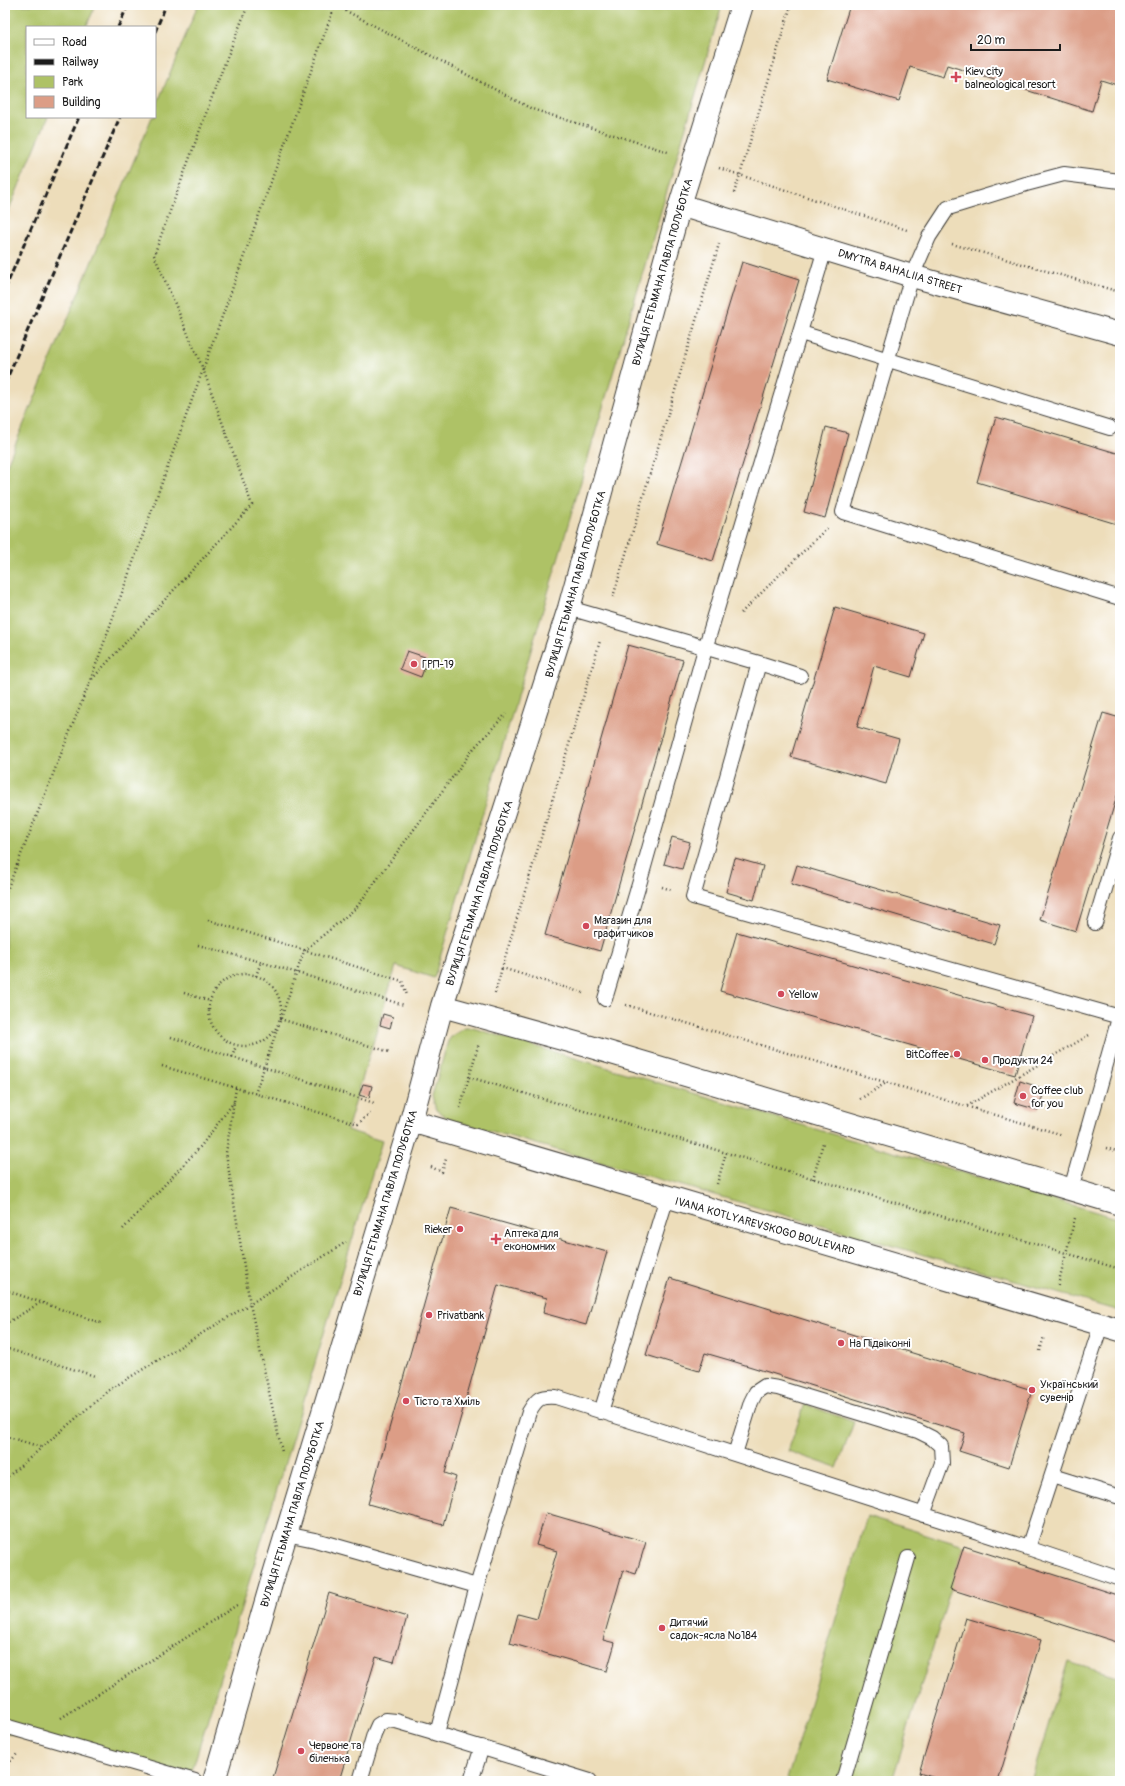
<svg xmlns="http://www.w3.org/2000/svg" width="1125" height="1786" font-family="Pangolin,sans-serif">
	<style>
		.green { fill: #aec266; stroke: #656f41 }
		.building { fill: #dc9d86 }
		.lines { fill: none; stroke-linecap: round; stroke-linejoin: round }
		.service-casing { stroke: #3b3934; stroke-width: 16 }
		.minor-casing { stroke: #3b3934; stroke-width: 24 }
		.path { stroke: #3b3934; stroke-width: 2.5; stroke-dasharray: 1 3; stroke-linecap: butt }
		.service { stroke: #fff; stroke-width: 14 }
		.minor { stroke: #fff; stroke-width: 22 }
		.rail { stroke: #1c1c1c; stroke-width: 3; stroke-dasharray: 6 3; stroke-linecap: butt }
		.poi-dot { fill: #d1495b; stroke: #fff; stroke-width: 1.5 }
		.labels { text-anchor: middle; stroke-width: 4; stroke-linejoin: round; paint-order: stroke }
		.poi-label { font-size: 11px; fill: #1c1c1c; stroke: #fff; text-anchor: start }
		.street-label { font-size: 11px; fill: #1c1c1c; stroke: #fff }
	</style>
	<rect width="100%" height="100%" fill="#fff"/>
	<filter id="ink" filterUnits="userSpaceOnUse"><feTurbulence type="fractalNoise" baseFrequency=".025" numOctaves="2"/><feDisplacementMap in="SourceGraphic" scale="8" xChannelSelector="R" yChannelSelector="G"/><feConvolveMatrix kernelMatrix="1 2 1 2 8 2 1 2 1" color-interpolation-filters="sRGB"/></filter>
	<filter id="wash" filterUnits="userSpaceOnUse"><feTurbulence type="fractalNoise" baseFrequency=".012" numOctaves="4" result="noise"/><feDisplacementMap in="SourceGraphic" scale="16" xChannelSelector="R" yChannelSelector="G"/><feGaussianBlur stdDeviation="0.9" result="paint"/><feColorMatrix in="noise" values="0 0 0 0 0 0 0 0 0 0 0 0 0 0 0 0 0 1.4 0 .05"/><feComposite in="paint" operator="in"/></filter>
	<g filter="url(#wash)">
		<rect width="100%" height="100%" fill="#edddba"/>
		<path class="green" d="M 5,5 L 96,5 L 86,27 L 27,27 L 27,117 L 48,117 L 5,219 Z
			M 198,5 L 722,5 L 434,978 L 396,966 L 347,1130 L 382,1141 L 189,1781 L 5,1732 L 5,469 L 152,117 L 155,117 L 155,109 Z
			M 465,1028 L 473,1028 L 1120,1219 L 1120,1311 L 449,1119 L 436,1110 L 432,1096 L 448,1041 L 453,1035 Z
			M 805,1404 L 854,1422 L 837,1468 L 788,1451 Z
			M 867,1516 L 964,1546 L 892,1781 L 794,1781 L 787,1779 Z
			M 1068,1661 L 1120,1677 L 1120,1781 L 1031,1781 Z"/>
		<g id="blocks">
			<path class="building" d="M 850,5 L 1120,5 L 1120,86 L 1101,80 L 1092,111 L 947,65 L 943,77 L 910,67 L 899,101 L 827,79 Z
				M 742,262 L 799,280 L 713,561 L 657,544 Z
				M 996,417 L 1120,454 L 1120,525 L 977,482 Z
				M 826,427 L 848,433 L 825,518 L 804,512 Z
				M 835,607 L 924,633 L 911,677 L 874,666 L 857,727 L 899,739 L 886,784 L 791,757 Z
				M 628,645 L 683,660 L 600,951 L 545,935 Z
				M 407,651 L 428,658 L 421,677 L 400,669 Z
				M 1103,713 L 1120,718 L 1120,786 L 1076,931 L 1040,920 Z
				M 672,837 L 690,842 L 682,869 L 664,864 Z
				M 735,858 L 763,866 L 754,900 L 726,892 Z
				M 797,865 L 1000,925 L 994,944 L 791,884 Z
				M 737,932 L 1032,1016 L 1015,1075 L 720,991 Z
				M 383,1014 L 393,1017 L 390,1028 L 380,1025 Z
				M 1020,1081 L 1045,1089 L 1038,1110 L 1014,1103 Z
				M 363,1084 L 372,1086 L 369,1098 L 359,1095 Z
				M 451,1208 L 607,1252 L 586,1325 L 543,1313 L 547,1298 L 498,1285 L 445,1473 L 456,1477 L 443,1525 L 368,1504 Z
				M 670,1278 L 1032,1390 L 1009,1467 L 959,1451 L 965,1433 L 729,1360 L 705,1353 L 699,1371 L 646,1355 Z
				M 546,1513 L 646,1542 L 636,1574 L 623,1570 L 603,1640 L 615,1643 L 607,1671 L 510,1643 L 518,1614 L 537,1619 L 557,1551 L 536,1545 Z
				M 964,1546 L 1120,1596 L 1120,1643 L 950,1589 Z
				M 329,1593 L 407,1617 L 394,1662 L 376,1657 L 339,1781 L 272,1781 Z
				M 966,1618 L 1041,1640 L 998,1781 L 945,1781 L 919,1773 Z"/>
		</g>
	</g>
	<g filter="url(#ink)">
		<use href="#blocks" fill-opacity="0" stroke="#3b3934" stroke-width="1"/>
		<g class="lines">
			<defs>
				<path id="service" d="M 1120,181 L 1064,174 L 1026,184 L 948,208 L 929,237 L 912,276 L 843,512 L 1120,598
					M 801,333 L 1110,428
					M 569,608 L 759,663 L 693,897 L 1120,1017
					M 759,663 L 800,676
					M 1095,923 L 1120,838
					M 605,999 L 640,881 L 705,649 L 825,249
					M 1071,1189 L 1119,1018
					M 601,1412 L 667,1197
					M 735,1454 L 751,1402 L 756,1392 L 765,1386 L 778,1388 L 918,1431 L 932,1438 L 941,1446 L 942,1463 L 923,1515
					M 1052,1476 L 1120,1497
					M 286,1534 L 315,1540 L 477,1586
					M 1028,1548 L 1101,1325
					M 5,1726 L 195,1781
					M 434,1733 L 590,1781
					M 360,1781 L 374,1734 L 378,1725 L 386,1720 L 396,1721 L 437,1733 L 477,1586 L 529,1412 C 537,1398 540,1396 556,1397 L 1028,1548 L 1120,1579
					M 471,1781 L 482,1747
					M 843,1781 L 908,1558"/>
				<path id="minor" d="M 680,205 L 912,276 L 1120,334
					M 442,1006 L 591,1047 L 1120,1204
					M 411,1121 L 1120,1330
					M 214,1781 L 271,1584 L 411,1121 L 442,1006 L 569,608 L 680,205 L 742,5"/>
			</defs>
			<use href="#service" class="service-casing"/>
			<use href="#minor" class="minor-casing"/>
			<path class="path" d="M 335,5 L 532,109 L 668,152
				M 791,5 L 740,175 L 907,230
				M 719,168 L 740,175 L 734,193
				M 952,244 L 1120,292
				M 613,597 L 719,244
				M 741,613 L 827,528
				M 92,679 L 252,505 L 203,369 L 154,255 L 219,78 L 248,5
				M 662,887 L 672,890
				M 5,895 L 90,681 L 335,5
				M 208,920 L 402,981 L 407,995
				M 198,945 L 261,962 L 404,1005
				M209 1010a36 36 0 1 1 72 0a36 36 0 1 1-72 0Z
				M 256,976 L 261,962
				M 184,993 L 210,1001
				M 495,993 L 502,968
				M 583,993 L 502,968 L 600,641
				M 626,1005 L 1063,1135
				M 280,1019 L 390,1052
				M 171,1037 L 374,1103
				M 232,1057 L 236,1046
				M 162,1066 L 358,1124 L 372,1111
				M 469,1077 L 1120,1269
				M 236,1088 L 226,1153 L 250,1304 L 282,1452
				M 255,1094 L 304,951 L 356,908 L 474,748 L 506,714
				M 860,1099 L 886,1083
				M 967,1106 L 1091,1034
				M 460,1108 L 479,1043
				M 1106,1148 L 1120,1152
				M 431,1167 L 442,1172 L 446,1159
				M 813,1179 L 823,1143
				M 717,1184 L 726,1153
				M 123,1229 L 201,1146 L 234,1102
				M 1058,1285 L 1075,1218
				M 5,1290 L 101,1323
				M 5,1324 L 40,1303
				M 5,1348 L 95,1376
				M 1040,1351 L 1044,1336
				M 5,1436 L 41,1447
				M 5,1479 L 109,1390 L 250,1304 L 346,1242
				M 61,1718 L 237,1605
				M 5,1767 L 17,1754
				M 5,1775 L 12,1781"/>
			<use href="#service" class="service"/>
			<use href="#minor" class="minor"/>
			<path class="rail" d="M 118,27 L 128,5
				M 155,32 L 166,5
				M 5,289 L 79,117
				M 5,383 L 120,117"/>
		</g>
	</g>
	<g class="poi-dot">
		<path d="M954 71h4v4h4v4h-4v4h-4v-4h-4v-4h4z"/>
		<circle cx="414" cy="664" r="4"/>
		<circle cx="586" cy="926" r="4"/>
		<circle cx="781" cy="994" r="4"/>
		<circle cx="957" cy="1054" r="4"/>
		<circle cx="985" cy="1060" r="4"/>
		<circle cx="1023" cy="1096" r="4"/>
		<circle cx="460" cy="1229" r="4"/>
		<path d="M494 1233h4v4h4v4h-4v4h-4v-4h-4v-4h4z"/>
		<circle cx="429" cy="1315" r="4"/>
		<circle cx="841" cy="1343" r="4"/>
		<circle cx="1032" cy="1390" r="4"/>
		<circle cx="406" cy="1401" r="4"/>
		<circle cx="662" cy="1628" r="4"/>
		<circle cx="301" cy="1751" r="4"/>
	</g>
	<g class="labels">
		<g class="poi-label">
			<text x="965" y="75">Kiev city<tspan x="965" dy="13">balneological resort</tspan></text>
			<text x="422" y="668">ГРП-19</text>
			<text x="594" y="924">Магазин для<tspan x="594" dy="13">графитчиков</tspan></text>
			<text x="789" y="998">Yellow</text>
			<text x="949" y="1058" text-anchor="end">BitCoffee</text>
			<text x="993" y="1064">Продукти 24</text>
			<text x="1031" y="1094">Coffee club<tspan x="1031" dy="13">for you</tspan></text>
			<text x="452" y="1233" text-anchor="end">Rieker</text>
			<text x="504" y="1237">Аптека для<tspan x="504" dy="13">економних</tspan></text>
			<text x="437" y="1319">Privatbank</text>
			<text x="849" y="1347">На Підвіконні</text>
			<text x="1040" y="1388">Український<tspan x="1040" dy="13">сувенір</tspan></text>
			<text x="414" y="1405">Тісто та Хміль</text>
			<text x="670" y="1626">Дитячий<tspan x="670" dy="13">садок-ясла №184</tspan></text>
			<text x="309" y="1749">Червоне та<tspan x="309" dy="13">біленька</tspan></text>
		</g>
		<g class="street-label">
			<text transform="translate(900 271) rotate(17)" y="4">DMYTRA BAHALIIA STREET</text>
			<text transform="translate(662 272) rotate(-74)" y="4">ВУЛИЦЯ ГЕТЬМАНА ПАВЛА ПОЛУБОТКА</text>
			<text transform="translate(575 584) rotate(-74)" y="4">ВУЛИЦЯ ГЕТЬМАНА ПАВЛА ПОЛУБОТКА</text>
			<text transform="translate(479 893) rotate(-72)" y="4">ВУЛИЦЯ ГЕТЬМАНА ПАВЛА ПОЛУБОТКА</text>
			<text transform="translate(385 1203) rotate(-73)" y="4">ВУЛИЦЯ ГЕТЬМАНА ПАВЛА ПОЛУБОТКА</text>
			<text transform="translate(765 1226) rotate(16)" y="4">IVANA KOTLYAREVSKOGO BOULEVARD</text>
			<text transform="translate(292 1514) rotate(-73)" y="4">ВУЛИЦЯ ГЕТЬМАНА ПАВЛА ПОЛУБОТКА</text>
		</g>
	</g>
	<rect width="1125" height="1786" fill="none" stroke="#fff" stroke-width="20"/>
	<rect x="26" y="26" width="130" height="92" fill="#ffffff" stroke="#a4a4a4"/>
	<rect x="34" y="39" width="20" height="6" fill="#ffffff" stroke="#a4a4a4"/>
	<text x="62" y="46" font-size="12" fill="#1c1c1c">Road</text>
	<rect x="34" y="59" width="20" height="6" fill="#1c1c1c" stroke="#a4a4a4"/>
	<text x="62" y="66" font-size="12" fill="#1c1c1c">Railway</text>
	<rect x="34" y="76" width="20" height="12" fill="#aec266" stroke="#a4a4a4"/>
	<text x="62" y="86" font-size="12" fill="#1c1c1c">Park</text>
	<rect x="34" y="96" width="20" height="12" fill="#dc9d86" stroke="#a4a4a4"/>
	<text x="62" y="106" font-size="12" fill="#1c1c1c">Building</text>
	<path d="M971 44v6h89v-6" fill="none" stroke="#1c1c1c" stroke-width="2"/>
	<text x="977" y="44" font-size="12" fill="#1c1c1c" stroke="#ffffff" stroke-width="3" paint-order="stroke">20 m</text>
</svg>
